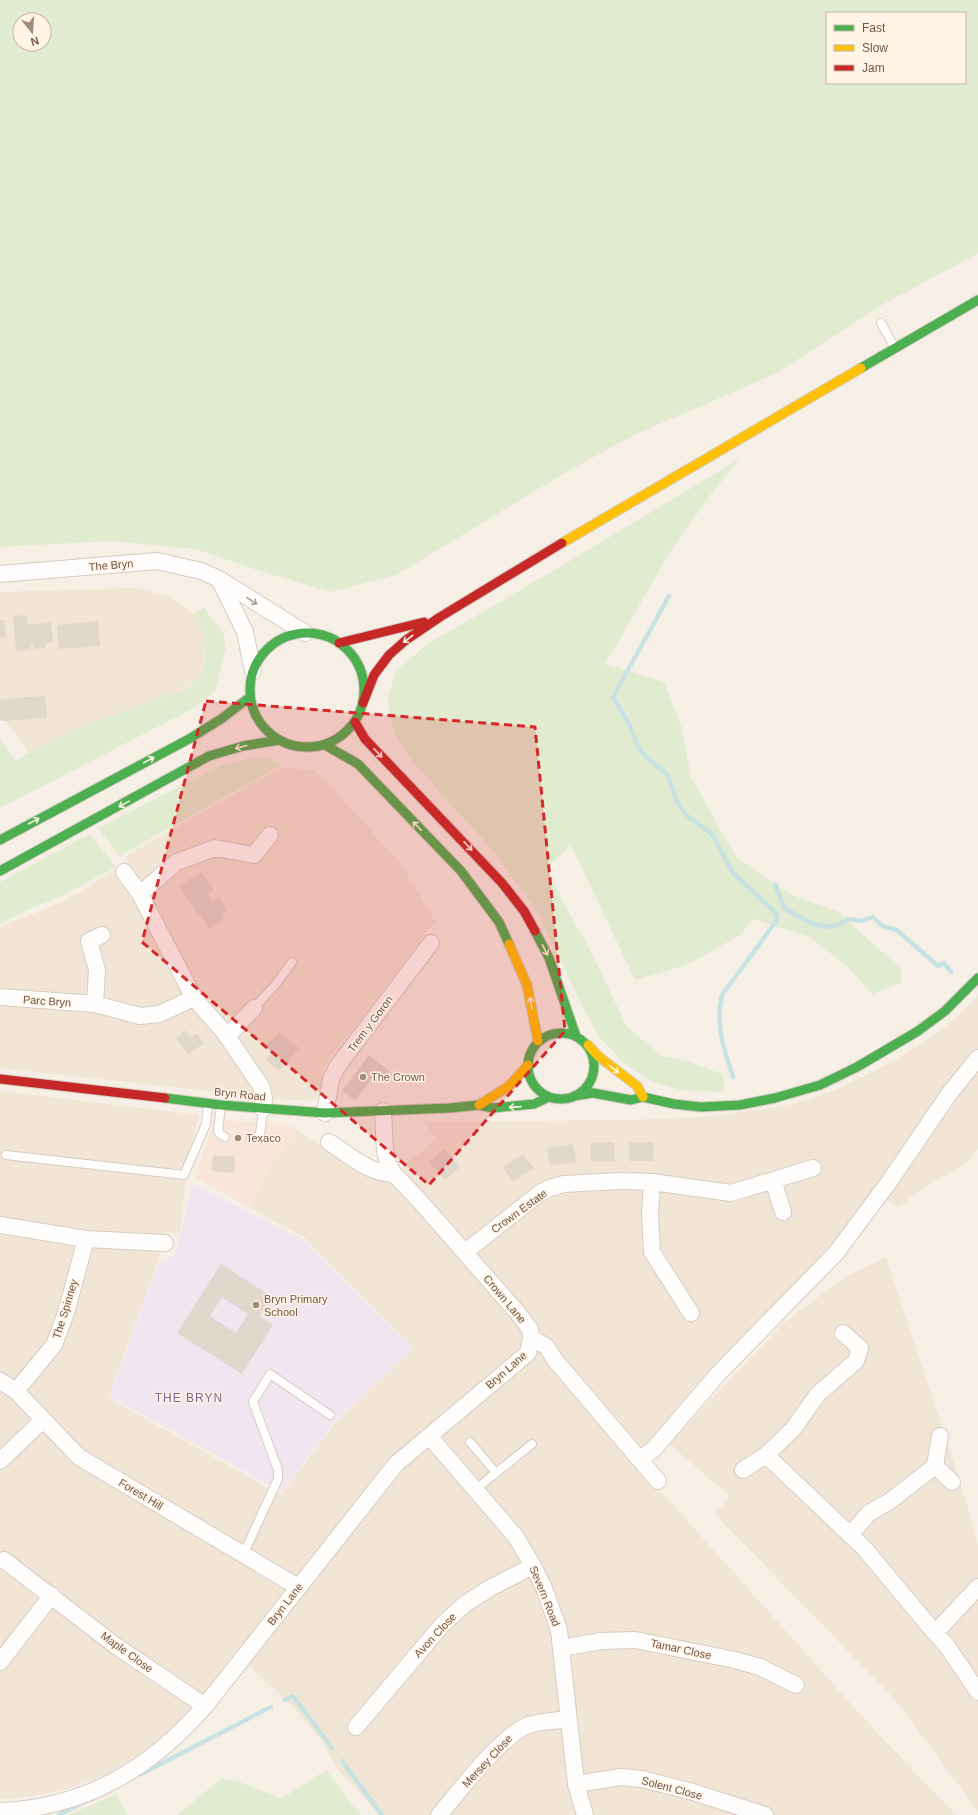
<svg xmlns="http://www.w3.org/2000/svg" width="978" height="1815" font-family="Helvetica,sans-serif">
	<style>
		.residential { fill: #f1e5d5 }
		.commercial { fill: #f9e6db }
		.education { fill: #f1e5ef }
		.green { fill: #e1ebd0; fill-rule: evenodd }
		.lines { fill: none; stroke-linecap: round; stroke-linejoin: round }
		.stream { stroke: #c8e2e4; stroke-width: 4.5 }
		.building { fill: #e1d7cd; fill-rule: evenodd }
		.lane-casing { stroke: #d6ccc4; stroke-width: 10 }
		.street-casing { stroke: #d6ccc4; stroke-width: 18 }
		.fast-casing { stroke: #d5cbc2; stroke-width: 11 }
		.slow-casing { stroke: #d5cbc2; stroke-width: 11 }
		.jam-casing { stroke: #d5cbc2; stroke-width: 11 }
		.lane { stroke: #fefdfb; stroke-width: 8 }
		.street { stroke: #fefdfb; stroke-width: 16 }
		.fast { stroke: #4caf50; stroke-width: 9 }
		.slow { stroke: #ffc107; stroke-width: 9 }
		.jam { stroke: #c62828; stroke-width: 9 }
		.oneway { stroke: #a99990 }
		.oneway2 { stroke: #fff4e5 }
		.marked { fill: #d62828; fill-opacity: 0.2; stroke: #d62828; stroke-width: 3; stroke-dasharray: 8 5; stroke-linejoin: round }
		.poi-dot { fill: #9f8c7f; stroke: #fff4e5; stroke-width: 1.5 }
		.labels { text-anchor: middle; stroke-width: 3; stroke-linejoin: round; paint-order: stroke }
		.street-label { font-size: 11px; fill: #715648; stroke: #fff4e5 }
		.poi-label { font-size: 11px; fill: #715648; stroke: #fff4e5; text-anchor: start }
		.neighbourhood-label { font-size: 12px; letter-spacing: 1px; fill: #846394; stroke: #fff4e5 }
	</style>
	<rect width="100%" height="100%" fill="#f5efe5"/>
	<path class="residential" d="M 136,588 L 168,596 L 190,610 L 199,621 L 205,640 L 204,665 L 197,681 L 177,692 L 67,733 L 29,752 L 0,714 L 0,592 Z
		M 282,767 L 314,771 L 321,776 L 400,863 L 435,921 L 369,1009 L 332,1055 L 323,1070 L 319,1099 L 291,1100 L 0,1068 L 0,927 L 62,902 L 78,893 L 128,861 L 126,856 Z
		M 978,996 L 978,1149 L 966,1163 L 922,1189 L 899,1207 L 875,1193 L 839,1243 L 702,1381 L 632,1463 L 667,1498 L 868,1723 L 956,1815 L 383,1815 L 365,1799 L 336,1767 L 325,1745 L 293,1707 L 235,1652 L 207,1689 L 172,1728 L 144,1751 L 107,1774 L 64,1790 L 19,1798 L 0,1799 L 0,1091 L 199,1115 L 187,1166 L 180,1233 L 165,1232 L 159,1259 L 108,1398 L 281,1495 L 333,1426 L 412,1346 L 303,1236 L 250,1208 L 270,1166 L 297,1130 L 383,1182 L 437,1139 L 424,1122 L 626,1120 L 713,1117 L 798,1103 L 836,1090 L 880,1068 L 912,1050 L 949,1024 Z
		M 886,1257 L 960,1482 L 978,1544 L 978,1811 L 897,1702 L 715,1514 L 730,1496 L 668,1443 L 785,1322 L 845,1277 Z"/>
	<path class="commercial" d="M 212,1119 L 288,1125 L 297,1130 L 270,1166 L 250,1208 L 194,1177 L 212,1128 Z"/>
	<path class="education" d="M 192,1183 L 304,1240 L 413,1348 L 332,1425 L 282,1492 L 110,1396 L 159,1262 L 174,1256 L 181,1233 Z"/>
	<path class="green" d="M 0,0 L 978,0 L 978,253 L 882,305 L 775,374 L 636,434 L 566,472 L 398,574 L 332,592 L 263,572 L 195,549 L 110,541 L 0,547 ZM 827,13 L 965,13 L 965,83 L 827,83 ZM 20,20 L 44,20 L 44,44 L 20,44 Z
		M 740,459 L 711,494 L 672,549 L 605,664 L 664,682 L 681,726 L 691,777 L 736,857 L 789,894 L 838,912 L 901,969 L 901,983 L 872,994 L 847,966 L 810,937 L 753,919 L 740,935 L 687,965 L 635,980 L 571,845 L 547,867 L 563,902 L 590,950 L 627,1027 L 662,1056 L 688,1062 L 723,1074 L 724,1092 L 681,1090 L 650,1081 L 627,1065 L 600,1038 L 584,1010 L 537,911 L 486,842 L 452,806 L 410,758 L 396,735 L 389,714 L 388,696 L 396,672 L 426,645 L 543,577 Z
		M 204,608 L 223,633 L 226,647 L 215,691 L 194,708 L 0,808 L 0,739 L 16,761 C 32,750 50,741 67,733 C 95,721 125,711 153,700 C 165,696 190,690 197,680 C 211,661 206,631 193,614 Z
		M 269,758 L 281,765 L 120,856 L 98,828 L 221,766 L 248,759 Z
		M 90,834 L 116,867 L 60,897 L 33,907 L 0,924 L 0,882 Z
		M 326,1770 L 348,1800 L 361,1815 L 177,1815 L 221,1779 L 240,1782 L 281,1799 Z
		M 115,1795 L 128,1815 L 68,1815 Z"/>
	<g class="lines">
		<path class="stream" d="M 669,596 L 613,697 L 629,724 L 639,748 L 647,758 L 668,775 L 677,802 L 686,815 L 712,834 L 733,873 L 777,914 L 777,920 L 722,995 C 715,1026 724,1048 733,1077
			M 775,884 L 784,908 L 811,923 L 824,927 L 835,926 L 849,919 L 862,921 L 873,917 L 882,926 L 897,930 L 938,966 L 944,963 L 951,972
			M 285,1700 L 293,1696 L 332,1748
			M 342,1761 L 382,1815
			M 141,1774 L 271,1707
			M 59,1815 L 86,1801"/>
	</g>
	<path class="building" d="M 27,615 L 28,625 L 51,622 L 53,642 L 46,643 L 46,648 L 35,649 L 34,644 L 31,645 L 31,650 L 16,651 L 13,616 Z
		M 0,620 L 4,620 L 6,637 L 0,638 Z
		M 98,621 L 100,646 L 59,649 L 57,625 Z
		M 45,696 L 47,718 L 2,721 L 0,718 L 0,699 Z
		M 202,872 L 214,889 L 208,893 L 212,901 L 219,897 L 227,910 L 221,914 L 224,920 L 210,929 L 178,886 Z
		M 185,1030 L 190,1037 L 197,1033 L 203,1044 L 188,1054 L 176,1038 Z
		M 279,1032 L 299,1048 L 279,1071 L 265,1059 L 272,1053 L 265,1047 Z
		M 369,1055 L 389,1071 L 383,1080 L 375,1074 L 355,1100 L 342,1091 Z
		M 614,1142 L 615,1162 L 590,1161 L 591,1143 Z
		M 629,1142 L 654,1142 L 653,1161 L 629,1161 Z
		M 573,1144 L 576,1162 L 550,1166 L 547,1148 Z
		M 444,1149 L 460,1167 L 445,1180 L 429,1162 Z
		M 523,1154 L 534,1168 L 513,1182 L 503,1167 Z
		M 213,1155 L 235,1157 L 234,1173 L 211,1171 Z
		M 221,1264 L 272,1297 L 259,1316 L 273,1325 L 242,1374 L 177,1333 ZM 222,1297 L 248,1314 L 236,1333 L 210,1316 Z"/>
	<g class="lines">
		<defs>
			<path id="lane" d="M 881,323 L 895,348
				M 254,1008 L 276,984 L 292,962
				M 221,1106 L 218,1131 L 221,1135 L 225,1137
				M 251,1139 L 260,1135 L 263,1110
				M 6,1155 L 184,1175 L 206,1124 L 208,1104
				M 470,1442 L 496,1473
				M 476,1489 L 532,1444
				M 243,1555 L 278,1479 L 278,1470 L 253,1402 L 270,1374 L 330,1415"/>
			<path id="street" d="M 0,574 L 157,561 L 201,571 L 219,579 L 305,633
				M 220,581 L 245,632 L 253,671
				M 124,872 L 140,894 L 194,998 L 224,1032 L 261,1086 L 264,1098 L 263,1109
				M 140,894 L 177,862 L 215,848 L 254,855 L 270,835
				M 0,997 L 95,1004 L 140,1016 L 159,1014 L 194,998
				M 95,1004 L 97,970 L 89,941 L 102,935
				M 227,1037 L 254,1008
				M 383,1111 L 385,1151 L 388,1163 L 393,1173 L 418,1199 L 517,1312 L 530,1329 L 531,1338 L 546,1346 L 555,1360 L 658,1481
				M 325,1113 L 331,1079 L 337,1067 L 431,943
				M 329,1142 C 346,1153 373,1176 393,1173
				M 773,1180 L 783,1212
				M 652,1182 L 650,1213 L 652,1252 L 691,1313
				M 0,1225 L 86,1239 L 165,1243
				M 465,1252 L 540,1193 L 550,1188 L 564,1184 L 620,1181 L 652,1182 L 731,1193 L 813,1168
				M 0,1381 L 16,1391 L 79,1457 L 298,1587
				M 16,1391 L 54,1345 L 66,1313 L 86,1239
				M 429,1436 L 516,1537 L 533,1566 L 544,1588 L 559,1630 L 576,1784 L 585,1815
				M 766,1455 L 793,1429 L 818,1394 L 856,1361 L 860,1348 L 843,1333
				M 639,1459 L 653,1450 L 718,1374 L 836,1253 L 889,1182 L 949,1094 L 978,1058
				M 0,1461 L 43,1420
				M 935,1466 L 952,1482
				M 743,1470 L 766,1455 L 864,1548 L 935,1633 L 978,1587
				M 850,1535 L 869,1513 L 890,1501 L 935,1466 L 940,1436
				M 4,1560 L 116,1646 L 205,1706
				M 935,1633 L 947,1646 L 978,1692
				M 561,1648 L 601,1641 L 635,1640 L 735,1660 L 760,1667 L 796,1685
				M 0,1662 L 52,1595
				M 356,1727 L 442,1625 L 465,1604 L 490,1588 L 533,1566
				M 576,1784 L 621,1777 L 642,1779 L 693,1792 L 765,1815
				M 0,1811 C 85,1808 150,1769 205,1706 L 396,1464 L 528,1353 L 531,1338
				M 439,1815 C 458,1793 503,1733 529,1725 C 541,1721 556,1721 568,1719"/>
			<path id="fast" d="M 861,368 L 978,300
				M250 690a57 57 0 1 1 114 0a57 57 0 1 1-114 0Z
				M 325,745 L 358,764 L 461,871 L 499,922 L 509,944
				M 0,840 L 189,739 L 221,719 L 250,697
				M 0,871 L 209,756 L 243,746 L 279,740
				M 535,931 L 549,958 L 576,1036
				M528 1066a33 33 0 1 1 66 0a33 33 0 1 1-66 0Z
				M 574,1096 L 593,1093 L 631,1100 L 643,1097 L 674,1104 L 701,1107 L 740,1105 L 775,1098 L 820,1085 L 857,1067 L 918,1031 L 945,1011 L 978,978
				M 165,1098 L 221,1105 L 325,1113 L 450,1108 L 479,1105 L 493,1108 L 534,1104 L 549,1097"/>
			<path id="slow" d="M 562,543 L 861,368
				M 509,944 L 527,985 L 538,1041
				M 588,1045 L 598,1056 L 637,1086 L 643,1097
				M 479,1105 L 509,1086 L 528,1065"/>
			<path id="jam" d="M 339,643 L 424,622
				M 363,703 L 374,675 L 389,655 L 406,640 L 440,617 L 562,543
				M 355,722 L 365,739 L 502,883 L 524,911 L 535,931
				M 0,1079 L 165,1098"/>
		</defs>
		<use href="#lane" class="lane-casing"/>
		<use href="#street" class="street-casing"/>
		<use href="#fast" class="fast-casing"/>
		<use href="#slow" class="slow-casing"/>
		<use href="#jam" class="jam-casing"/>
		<use href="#lane" class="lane"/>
		<use href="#street" class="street"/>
		<use href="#fast" class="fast"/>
		<use href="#slow" class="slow"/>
		<use href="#jam" class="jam"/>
	</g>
	<defs><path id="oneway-shaft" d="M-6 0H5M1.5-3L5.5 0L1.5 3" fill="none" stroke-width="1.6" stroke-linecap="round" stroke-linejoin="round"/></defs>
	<use class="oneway" href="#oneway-shaft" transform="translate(252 601) rotate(34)"/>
	<g class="oneway2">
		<use href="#oneway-shaft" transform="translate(408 639) rotate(143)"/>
		<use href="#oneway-shaft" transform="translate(241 747) rotate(166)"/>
		<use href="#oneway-shaft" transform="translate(378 753) rotate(47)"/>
		<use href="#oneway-shaft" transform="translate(149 760) rotate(-28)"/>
		<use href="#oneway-shaft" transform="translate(124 804) rotate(151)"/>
		<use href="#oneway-shaft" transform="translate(34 821) rotate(-28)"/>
		<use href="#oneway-shaft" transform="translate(417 826) rotate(-134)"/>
		<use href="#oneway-shaft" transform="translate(468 846) rotate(47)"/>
		<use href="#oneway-shaft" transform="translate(545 950) rotate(64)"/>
		<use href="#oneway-shaft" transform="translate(531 1003) rotate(-101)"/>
		<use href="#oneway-shaft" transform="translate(614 1069) rotate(38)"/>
		<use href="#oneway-shaft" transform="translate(515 1107) rotate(176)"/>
	</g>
	<path class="marked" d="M 206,701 L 535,727 L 565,1031 L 429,1185 L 142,942 Z"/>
	<g class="poi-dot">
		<circle cx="363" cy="1077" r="4"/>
		<circle cx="238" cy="1138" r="4"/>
		<circle cx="256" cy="1305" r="4"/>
	</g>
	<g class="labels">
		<g class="street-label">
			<text transform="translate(111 565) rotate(-5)" y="4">The Bryn</text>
			<text transform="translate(47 1001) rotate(4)" y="4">Parc Bryn</text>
			<text transform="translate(370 1024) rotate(-53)" y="4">Trem y Goron</text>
			<text transform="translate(240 1094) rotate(6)" y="4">Bryn Road</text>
			<text transform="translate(519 1211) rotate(-36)" y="4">Crown Estate</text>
			<text transform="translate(505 1299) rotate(50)" y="4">Crown Lane</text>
			<text transform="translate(65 1309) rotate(-73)" y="4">The Spinney</text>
			<text transform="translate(506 1370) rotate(-41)" y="4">Bryn Lane</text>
			<text transform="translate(141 1494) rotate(31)" y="4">Forest Hill</text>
			<text transform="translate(545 1596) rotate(68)" y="4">Severn Road</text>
			<text transform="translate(285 1604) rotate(-52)" y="4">Bryn Lane</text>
			<text transform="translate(435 1635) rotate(-47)" y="4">Avon Close</text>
			<text transform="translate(681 1649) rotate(12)" y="4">Tamar Close</text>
			<text transform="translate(127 1652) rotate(36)" y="4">Maple Close</text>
			<text transform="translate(487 1761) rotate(-47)" y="4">Mersey Close</text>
			<text transform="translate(672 1788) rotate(15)" y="4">Solent Close</text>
		</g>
		<g class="poi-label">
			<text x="371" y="1081">The Crown</text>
			<text x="246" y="1142">Texaco</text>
			<text x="264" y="1303">Bryn Primary<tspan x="264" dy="13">School</tspan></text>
		</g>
		<g class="neighbourhood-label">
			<text x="189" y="1402">THE BRYN</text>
		</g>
	</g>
	<rect x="826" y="12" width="140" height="72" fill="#fff4e5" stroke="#c6b5a6"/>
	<rect x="834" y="25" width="20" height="6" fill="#4caf50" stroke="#c6b5a6"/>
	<text x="862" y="32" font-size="12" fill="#715648">Fast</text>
	<rect x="834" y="45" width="20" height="6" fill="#ffc107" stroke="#c6b5a6"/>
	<text x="862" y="52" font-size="12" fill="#715648">Slow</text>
	<rect x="834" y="65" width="20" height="6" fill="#c62828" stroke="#c6b5a6"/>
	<text x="862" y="72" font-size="12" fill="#715648">Jam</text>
	<g transform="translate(32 32) rotate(163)"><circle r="19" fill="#fff4e5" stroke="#c6b5a6"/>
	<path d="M0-3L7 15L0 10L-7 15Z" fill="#9f8c7f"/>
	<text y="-6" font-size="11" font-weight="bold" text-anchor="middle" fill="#715648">N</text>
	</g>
</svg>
